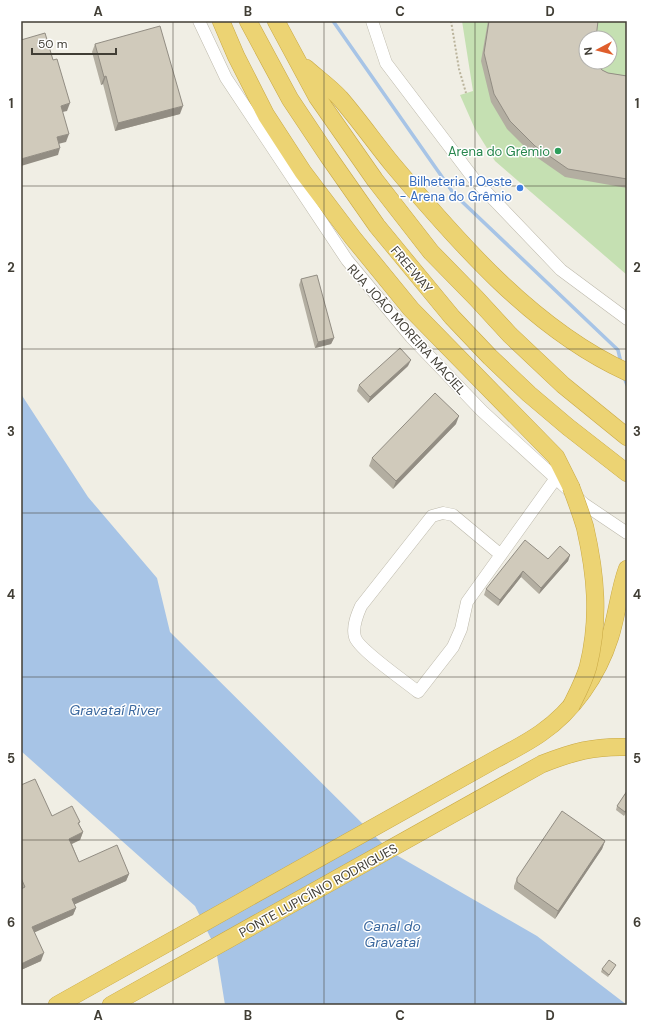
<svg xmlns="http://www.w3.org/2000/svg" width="648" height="1026" font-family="'DM Sans',sans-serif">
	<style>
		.green { fill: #c5e0b2; fill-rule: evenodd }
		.water { fill: #a7c4e6 }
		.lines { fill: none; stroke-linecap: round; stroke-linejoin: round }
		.stream { stroke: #a7c4e6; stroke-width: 3.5 }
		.minor-casing { stroke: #bdb9ab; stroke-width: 13 }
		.highway-casing { stroke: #c9a945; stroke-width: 18 }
		.path { stroke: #bab39b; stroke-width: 2; stroke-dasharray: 2 2; stroke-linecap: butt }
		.minor { stroke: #fff; stroke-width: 12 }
		.highway { stroke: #ecd373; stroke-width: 17 }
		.highway-bridge-casing { stroke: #c9a945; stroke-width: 18; stroke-linecap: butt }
		.highway-bridge { stroke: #ecd373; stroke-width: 17 }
		.wall { fill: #b3aea1 }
		.shaded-wall { fill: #928d83 }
		.building { fill: #d0cabb; stroke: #928d83 }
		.grid { fill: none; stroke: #413e35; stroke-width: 1; stroke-opacity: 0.55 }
		.leisure-dot { fill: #2e9e5b; stroke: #fff; stroke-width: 1.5 }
		.shop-dot { fill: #3f7fe0; stroke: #fff; stroke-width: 1.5 }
		.labels { text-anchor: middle; stroke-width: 3; stroke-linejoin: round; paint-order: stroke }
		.leisure-label { font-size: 13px; fill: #27864d; stroke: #fff; text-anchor: end }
		.shop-label { font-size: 13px; fill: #366cbe; stroke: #fff; text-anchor: end }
		.street-label { font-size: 13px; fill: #413e35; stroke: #fff }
		.water-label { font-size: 14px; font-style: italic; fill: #3c699f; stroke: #fff }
		.neatline { fill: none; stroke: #413e35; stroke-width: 1.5 }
		.grid-label { font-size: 13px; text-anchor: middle; font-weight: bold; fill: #413e35 }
	</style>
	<rect width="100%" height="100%" fill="#f0eee4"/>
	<path class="green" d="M 462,21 L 627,21 L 627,275 L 495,161 L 475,129 L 460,95 L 473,91 ZM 586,38 L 610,38 L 610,62 L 586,62 Z"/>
	<path class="water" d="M 21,394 L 88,497 L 157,578 L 170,632 L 391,852 L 537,936 L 627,1005 L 225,1005 L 216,949 L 195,906 L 21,751 Z"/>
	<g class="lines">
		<path class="stream" d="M 333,21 L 454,194 L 618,350 L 621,363
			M 624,377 L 627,385"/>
		<defs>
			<path id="minor" d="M 199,21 L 226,78 L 347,260 L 411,337 L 482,411 L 584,504 L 627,533
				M 372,21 L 386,63 L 474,179 L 561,270 L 627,319
				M 501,555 L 453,515 L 443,513 L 432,516 L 361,606 C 357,615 352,627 355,637 C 358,649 406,682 418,692 L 453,647 L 461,629 L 467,602 L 556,478"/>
			<path id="highway" d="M 221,21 L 236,56 L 266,115 L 303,172 L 353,238 L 411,309 L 556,457 L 571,487
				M 248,21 L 290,99 L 328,156 L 377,226 L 452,317 L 490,357 L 529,394 L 568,427 L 627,473
				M 276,21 L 317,97 L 375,180 L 431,252 L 476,298 L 510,335 L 563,385 L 627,437
				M 306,68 C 317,78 330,87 340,98 C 359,120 375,143 393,165 C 458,242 534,330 627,372
				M 57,1005 L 496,759 C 511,751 527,743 541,733 C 573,711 598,675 610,637 C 617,615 619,591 627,569
				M 111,1005 L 542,764 C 573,752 593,746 627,747"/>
		</defs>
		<use href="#minor" class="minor-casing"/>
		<use href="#highway" class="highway-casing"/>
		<path class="path" d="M 451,21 L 459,69 L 466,93"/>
		<use href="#minor" class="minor"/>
		<use href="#highway" class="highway"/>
		<defs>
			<path id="highway-bridge" d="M 571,706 C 577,694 584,681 588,667 C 600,619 596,575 585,527 C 581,514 576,500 571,487"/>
		</defs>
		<use href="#highway-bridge" class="highway-bridge-casing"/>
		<use href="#highway-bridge" class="highway-bridge"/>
	</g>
	<path class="wall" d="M 488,21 L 598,21 L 586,38 L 598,65 L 602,70 L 608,73 L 627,76 L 627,188 L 565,177 L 532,154 L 507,129 L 491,102 L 481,61 Z
		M 95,44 L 180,114 L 115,131 L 103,84 L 101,85 L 92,52 Z
		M 301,279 L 334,338 L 331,344 L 315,348 L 299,285 Z
		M 408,366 L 368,403 L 357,391 L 359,385 Z
		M 456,424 L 393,489 L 369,466 L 372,458 Z
		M 570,555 L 568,561 L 539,594 L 521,577 L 498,606 L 484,595 L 486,589 L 548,559 Z
		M 21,785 L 52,816 L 80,822 L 79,824 L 83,832 L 80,840 L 72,844 L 79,862 L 129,874 L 126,881 L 74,904 L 76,908 L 73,915 L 34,932 L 41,961 L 21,970 Z
		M 627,791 L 627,811 L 624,816 L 616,810 L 617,806 Z
		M 605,841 L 602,849 L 555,919 L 514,889 L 514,886 L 517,878 Z
		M 615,967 L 608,977 L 601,972 L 602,969 Z"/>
	<path class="shaded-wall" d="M 106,76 L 103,84 L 101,85 L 104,77 Z
		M 70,103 L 67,111 L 58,113 L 61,106 Z
		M 183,106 L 180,114 L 115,131 L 118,123 Z
		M 69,134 L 66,142 L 54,145 L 57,137 Z
		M 60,148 L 58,155 L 21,166 L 21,159 Z
		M 334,338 L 331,344 L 315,348 L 318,342 Z
		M 411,360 L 408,366 L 368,403 L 370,397 Z
		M 459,416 L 456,424 L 393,489 L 396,481 Z
		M 570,555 L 568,561 L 539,594 L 541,588 Z
		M 523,571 L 521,577 L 498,606 L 500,600 Z
		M 83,832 L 80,840 L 67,846 L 69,839 Z
		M 605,841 L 602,849 L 555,919 L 558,911 Z
		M 129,874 L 126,881 L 69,907 L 72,899 Z
		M 76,908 L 73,915 L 29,935 L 32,927 Z
		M 44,953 L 41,961 L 21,970 L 21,964 Z"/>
	<path class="building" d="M 489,21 L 598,21 L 596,38 L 586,38 L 586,62 L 597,62 L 598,65 L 602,70 L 608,73 L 627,76 L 627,179 L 568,169 L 535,146 L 510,121 L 494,94 L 484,53 Z
		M 160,26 L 183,106 L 118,123 L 106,76 L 104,77 L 95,44 Z
		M 45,33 L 53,60 L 57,59 L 70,103 L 61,106 L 69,134 L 57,137 L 60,148 L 21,159 L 21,40 Z
		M 317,275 L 334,338 L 318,342 L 301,279 Z
		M 400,348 L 411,360 L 370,397 L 359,385 Z
		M 435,393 L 459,416 L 396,481 L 372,458 Z
		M 525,540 L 548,559 L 560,546 L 570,555 L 541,588 L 523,571 L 500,600 L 486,589 Z
		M 35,779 L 52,816 L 72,806 L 80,822 L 78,823 L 83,832 L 69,839 L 79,862 L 117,845 L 129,874 L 72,899 L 76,908 L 32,927 L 44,953 L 21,964 L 21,889 L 25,887 L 21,878 L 21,785 Z
		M 627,791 L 627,809 L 625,812 L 617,806 Z
		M 562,811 L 605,841 L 558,911 L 517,882 L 517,878 Z
		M 609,960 L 616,965 L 609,975 L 602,969 Z"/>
	<path class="grid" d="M 173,21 L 173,1005M 324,21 L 324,1005M 475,21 L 475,1005M 21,186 L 627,186M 21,349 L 627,349M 21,513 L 627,513M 21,677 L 627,677M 21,840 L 627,840"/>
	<circle class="leisure-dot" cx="558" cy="151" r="4"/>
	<circle class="shop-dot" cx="520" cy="188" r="4"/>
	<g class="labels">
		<g class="leisure-label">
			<text x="550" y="156">Arena do Grêmio</text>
		</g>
		<g class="shop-label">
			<text x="512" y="186">Bilheteria 1 Oeste<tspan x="512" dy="15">- Arena do Grêmio</tspan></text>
		</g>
		<g class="street-label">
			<text transform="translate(412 269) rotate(50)" y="5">FREEWAY</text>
			<text transform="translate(407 329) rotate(48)" y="5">RUA JOÃO MOREIRA MACIEL</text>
			<text transform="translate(318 890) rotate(-29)" y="5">PONTE LUPICÍNIO RODRIGUES</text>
		</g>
		<g class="water-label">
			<text x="115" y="715">Gravataí River</text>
			<text x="392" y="931">Canal do<tspan x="392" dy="16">Gravataí</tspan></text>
		</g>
	</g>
	<rect width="648" height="1026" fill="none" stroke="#ffffff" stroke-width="44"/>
	<g transform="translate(598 50) rotate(263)"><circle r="19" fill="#ffffff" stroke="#b3b2ae"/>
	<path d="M0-3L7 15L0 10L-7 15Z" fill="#df5e2c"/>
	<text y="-6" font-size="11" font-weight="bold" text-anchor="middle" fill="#413e35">N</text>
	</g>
	<path d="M32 48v6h84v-6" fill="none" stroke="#413e35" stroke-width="2"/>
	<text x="38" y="48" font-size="12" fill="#413e35" stroke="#ffffff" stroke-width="3" paint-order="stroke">50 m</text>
	<rect x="22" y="22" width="604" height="982" class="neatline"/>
	<g class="grid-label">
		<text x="98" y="16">A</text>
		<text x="248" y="16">B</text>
		<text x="400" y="16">C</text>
		<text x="550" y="16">D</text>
		<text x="11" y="108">1</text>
		<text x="637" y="108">1</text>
		<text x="11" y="272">2</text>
		<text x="637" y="272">2</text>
		<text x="11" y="436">3</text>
		<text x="637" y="436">3</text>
		<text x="11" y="599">4</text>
		<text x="637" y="599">4</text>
		<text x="11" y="763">5</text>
		<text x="637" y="763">5</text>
		<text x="11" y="927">6</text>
		<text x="637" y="927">6</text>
		<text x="98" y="1020">A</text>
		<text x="248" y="1020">B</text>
		<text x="400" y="1020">C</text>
		<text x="550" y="1020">D</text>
	</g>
</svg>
